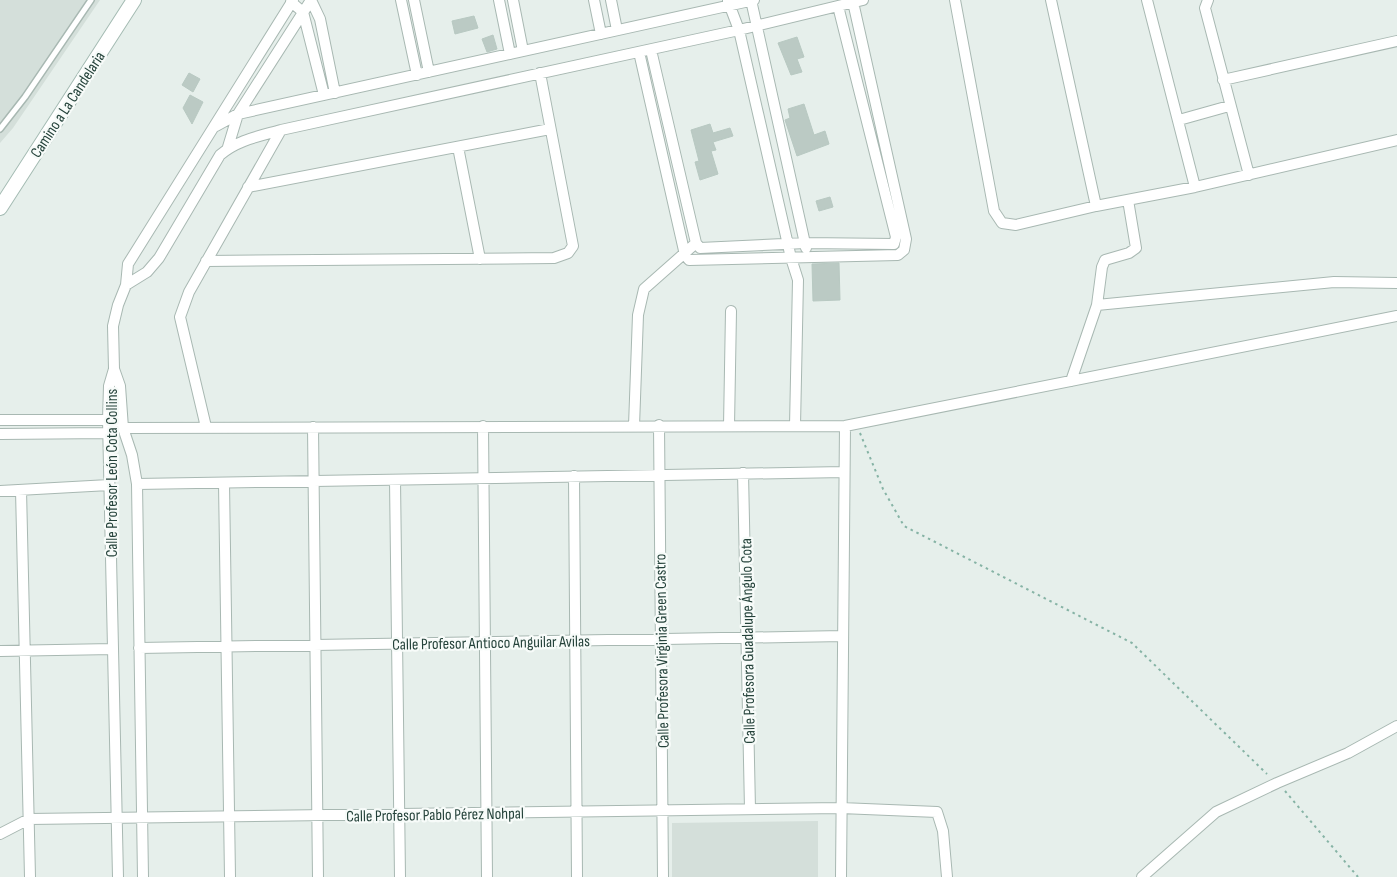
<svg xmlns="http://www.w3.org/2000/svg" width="1397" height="877" font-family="'Sofia Sans Condensed',sans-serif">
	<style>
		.built { fill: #d4dfda }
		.building { fill: #bbcac4; stroke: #b8c9c2 }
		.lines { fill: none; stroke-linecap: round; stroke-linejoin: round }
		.lane-casing { stroke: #a8b8b2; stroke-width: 8 }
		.street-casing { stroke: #a8b8b2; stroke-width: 12 }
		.secondary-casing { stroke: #a4bbb3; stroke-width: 16 }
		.path { stroke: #86b3a5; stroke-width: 2; stroke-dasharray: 2.5 4; stroke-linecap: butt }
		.lane { stroke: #fff; stroke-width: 5 }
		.street { stroke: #fff; stroke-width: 10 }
		.secondary { stroke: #fff; stroke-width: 14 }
		.labels { text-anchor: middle; stroke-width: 4.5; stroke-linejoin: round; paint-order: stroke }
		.street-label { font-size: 16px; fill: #24423a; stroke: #f7fbf9 }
	</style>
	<rect width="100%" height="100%" fill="#e6efeb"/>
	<path class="built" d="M 0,0 L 100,0 L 13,128 L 0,143 Z
		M 818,821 L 818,877 L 672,877 L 672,823 Z"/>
	<path class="building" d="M 474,16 L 478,28 L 455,34 L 452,21 Z
		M 493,35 L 497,49 L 487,52 L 482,39 Z
		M 797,37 L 804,57 L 797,59 L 802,72 L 791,75 L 778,43 Z
		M 189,73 L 200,79 L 193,92 L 182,85 Z
		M 190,95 L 203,102 L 192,124 L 183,108 Z
		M 804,104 L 814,135 L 825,131 L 829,144 L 797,156 L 785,120 L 790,118 L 788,109 Z
		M 710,124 L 713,133 L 730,128 L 733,136 L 713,142 L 716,150 L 711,151 L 718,174 L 700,180 L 695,162 L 699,161 L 691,130 Z
		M 830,197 L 833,207 L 819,211 L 816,201 Z
		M 839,263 L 840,300 L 813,301 L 812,264 Z"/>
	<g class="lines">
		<defs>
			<path id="lane" d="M 0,129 L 25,97 L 91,0"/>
			<path id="street" d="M 311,0 L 320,19 L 335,93
				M 401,0 L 417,75
				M 414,0 L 429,72
				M 499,0 L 510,54
				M 513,0 L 523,51
				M 594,0 L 601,34
				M 611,0 L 617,30
				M 751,0 L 806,248
				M 955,0 L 994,211 L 1002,223 L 1016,225 L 1096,206 L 1195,187 L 1397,140
				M 1051,0 L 1096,206
				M 1147,0 L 1195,187
				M 1208,0 L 1205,8 L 1249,175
				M 728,1 L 739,30 L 791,258 L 798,280 L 795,426
				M 291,2 L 303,12 L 324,95
				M 651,50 L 696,243 L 700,248 L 805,243 L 894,244 L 896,237 L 838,6
				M 639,52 L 685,255 L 689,260 L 898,255 L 904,250 L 906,239 L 853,2
				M 1223,80 L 1397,41
				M 1179,120 L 1229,106
				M 216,126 L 238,114 L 754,0
				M 228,147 L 238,114 L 311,0
				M 458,147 L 480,259
				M 248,187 L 550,129
				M 206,261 L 554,258 L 568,253 L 573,246 L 540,73
				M 126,285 L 147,272 L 159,258 L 220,155 C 237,140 260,136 281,130 L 739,30 L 863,0
				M 1097,305 L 1102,267 L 1105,260 L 1129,253 L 1136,248 L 1128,200
				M 114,369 L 109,386 L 108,420 L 118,877
				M 1071,381 L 1097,305 L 1334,282 L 1397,283
				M 0,420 L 108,420 L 114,423
				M 659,425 L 663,877
				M 483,426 L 487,877
				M 634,426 L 638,315 L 644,289 L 696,243
				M 729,426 L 731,311
				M 206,427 L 180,317 L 189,292 L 281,130
				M 313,427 L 318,877
				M 123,428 L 845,426 L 1397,316
				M 0,434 L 108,433 L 114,431
				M 743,473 L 750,809
				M 574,476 L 577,877
				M 395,480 L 400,877
				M 224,483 L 230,877
				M 137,484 L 844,472
				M 21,490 L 30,877
				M 0,491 L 109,485
				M 139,648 L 843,636
				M 0,651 L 113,649
				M 0,834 L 29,819 L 841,808 L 937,812 L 943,831 L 947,877
				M 143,877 L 137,484 L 132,455 L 123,428 L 120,386 L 114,369 L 113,326 L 118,305 L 126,285 L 128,264 L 293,0
				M 841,877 L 845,426
				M 1142,877 L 1216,812 L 1277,783 L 1348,753 L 1397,726"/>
			<path id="secondary" d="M 0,208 L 134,0"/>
		</defs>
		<use href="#lane" class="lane-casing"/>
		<use href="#street" class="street-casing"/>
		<use href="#secondary" class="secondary-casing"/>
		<path class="path" d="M 860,433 L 883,489 L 904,526 L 1132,643 L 1267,774
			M 1285,791 L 1358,877"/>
		<use href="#lane" class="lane"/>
		<use href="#street" class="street"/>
		<use href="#secondary" class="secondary"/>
	</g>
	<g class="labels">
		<g class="street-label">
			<text transform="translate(67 104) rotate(-57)" y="6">Camino a La Candelaria</text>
			<text transform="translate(111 473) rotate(-90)" y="6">Calle Profesor León Cota Collins</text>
			<text transform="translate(747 641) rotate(-91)" y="6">Calle Profesora Guadalupe Ángulo Cota</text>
			<text transform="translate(491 642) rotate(-1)" y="6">Calle Profesor Antioco Anguilar Avilas</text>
			<text transform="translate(661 651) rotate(-91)" y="6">Calle Profesora Virginia Green Castro</text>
			<text transform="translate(435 814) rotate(-1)" y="6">Calle Profesor Pablo Pérez Nohpal</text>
		</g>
	</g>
</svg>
